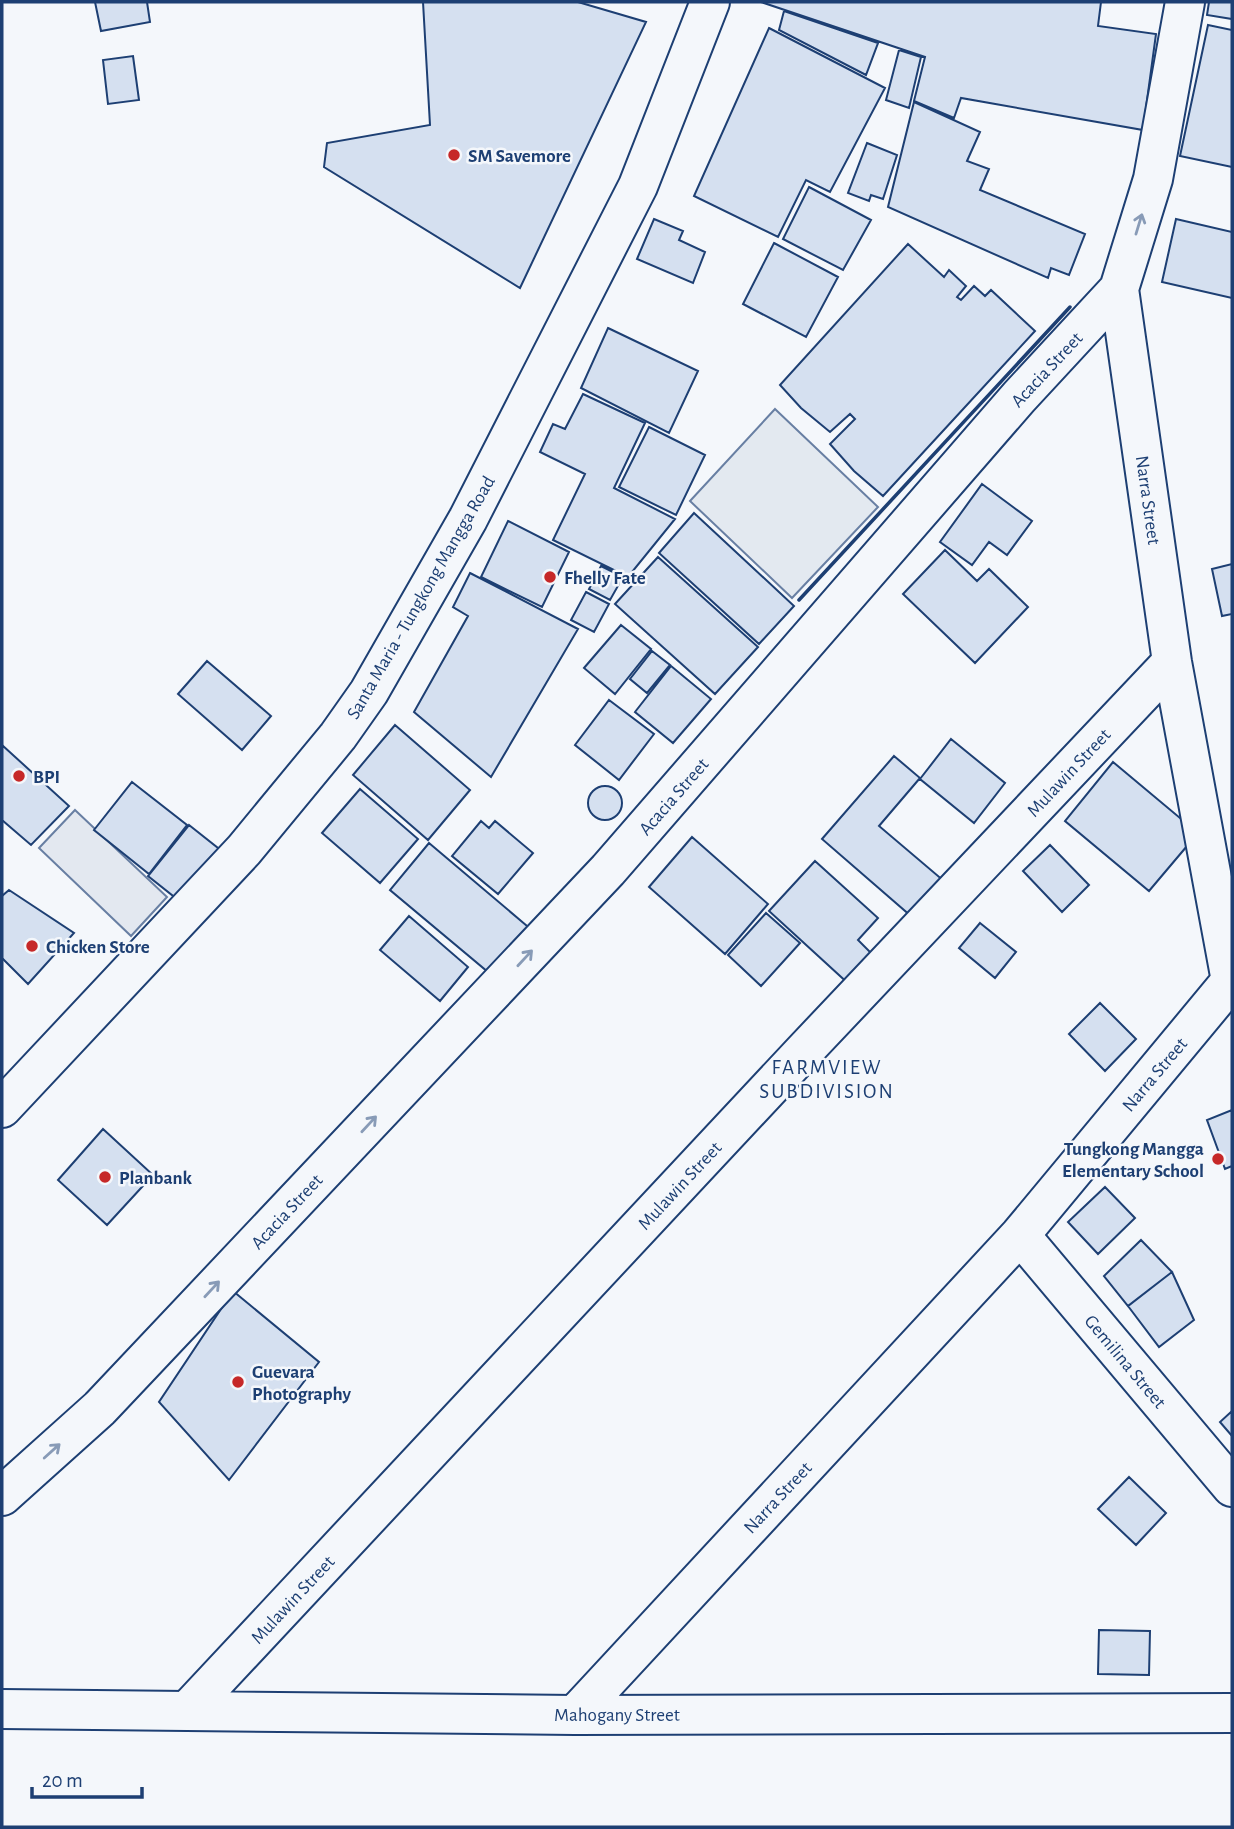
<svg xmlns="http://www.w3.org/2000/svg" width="1234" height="1829" font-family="'Alegreya Sans',sans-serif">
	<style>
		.green { fill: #e3e9f0; stroke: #687fa3; stroke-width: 2 }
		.parking { fill: #e3e8f0; stroke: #687fa3; stroke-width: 2 }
		.building { fill: #d5e0f0; stroke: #1d3f73; stroke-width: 2 }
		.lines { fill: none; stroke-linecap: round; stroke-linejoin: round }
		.minor-casing { stroke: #1d3f73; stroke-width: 42 }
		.major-casing { stroke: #1d3f73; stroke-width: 42 }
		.minor { stroke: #f4f7fb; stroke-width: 38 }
		.major { stroke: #f4f7fb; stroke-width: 38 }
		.wall { stroke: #1d3f73; stroke-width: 3.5 }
		.oneway { stroke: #889bb7 }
		.poi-dot { fill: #c62828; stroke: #f4f7fb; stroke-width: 2.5 }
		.labels { text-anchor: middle; stroke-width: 5; stroke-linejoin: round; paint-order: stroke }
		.poi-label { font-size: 19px; font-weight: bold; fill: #1d3f73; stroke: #f4f7fb; text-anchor: start }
		.street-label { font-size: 19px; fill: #1d3f73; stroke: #f4f7fb }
		.neighbourhood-label { font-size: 21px; letter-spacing: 2px; fill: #1d3f73; stroke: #f4f7fb }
	</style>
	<rect width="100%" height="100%" fill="#f4f7fb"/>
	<path class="green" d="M 775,409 L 878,507 L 792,598 L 690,501 Z"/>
	<path class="parking" d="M 75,810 L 167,897 L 131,936 L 39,848 Z"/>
	<path class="building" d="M 95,2 L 147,2 L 150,22 L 101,31 Z
		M 423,2 L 578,2 L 646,22 L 520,288 L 324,167 L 327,143 L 430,125 Z
		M 761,2 L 1101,2 L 1098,26 L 1156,34 L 1143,130 L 961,98 L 954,118 L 914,101 L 925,57 Z
		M 1209,2 L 1232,2 L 1232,19 L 1207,15 Z
		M 784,11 L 878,43 L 866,75 L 779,30 Z
		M 1208,25 L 1232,30 L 1232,167 L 1180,156 Z
		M 769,28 L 885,88 L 830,192 L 806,180 L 778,237 L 694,196 Z
		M 899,50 L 921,57 L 909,108 L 886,100 Z
		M 133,56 L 139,100 L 108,104 L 103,60 Z
		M 914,102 L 980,132 L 967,161 L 989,169 L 980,190 L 1085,234 L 1069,275 L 1051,268 L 1048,278 L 888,207 Z
		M 867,143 L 897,155 L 883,199 L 871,195 L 869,201 L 848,193 Z
		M 809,187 L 871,220 L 843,270 L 783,239 Z
		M 654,219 L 683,231 L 679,240 L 705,252 L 693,283 L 637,259 Z
		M 1176,219 L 1232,232 L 1232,298 L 1162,282 Z
		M 774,243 L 838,277 L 806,337 L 743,304 Z
		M 908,244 L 944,277 L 949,270 L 966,286 L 957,297 L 961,300 L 974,286 L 985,296 L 991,290 L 1035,331 L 883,496 L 854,471 L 830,444 L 855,419 L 850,414 L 830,432 L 801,408 L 780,385 Z
		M 608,328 L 698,371 L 669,433 L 581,388 Z
		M 583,394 L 645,423 L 614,488 L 675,519 L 628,577 L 553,540 L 585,474 L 540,452 L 553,424 L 565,429 Z
		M 649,427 L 705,455 L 676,515 L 619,487 Z
		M 982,484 L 1032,521 L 1007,555 L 989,542 L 972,565 L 940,542 Z
		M 694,513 L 794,606 L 759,644 L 659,553 Z
		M 508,521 L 569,552 L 542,607 L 481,577 Z
		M 945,550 L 977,581 L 989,569 L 1028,607 L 975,663 L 903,594 Z
		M 658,557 L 758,647 L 715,694 L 615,604 Z
		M 1232,564 L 1232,614 L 1222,616 L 1212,569 Z
		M 601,566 L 623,577 L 610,600 L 589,589 Z
		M 470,573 L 578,629 L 491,777 L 414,712 L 468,616 L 453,607 Z
		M 586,592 L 609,604 L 594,632 L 571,620 Z
		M 621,625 L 651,649 L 615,694 L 584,668 Z
		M 652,651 L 670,665 L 647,693 L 630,679 Z
		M 207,661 L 271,716 L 242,750 L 178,694 Z
		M 671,666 L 711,699 L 673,743 L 635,712 Z
		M 609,700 L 654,734 L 619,780 L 575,745 Z
		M 395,725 L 470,790 L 428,840 L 353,775 Z
		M 951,739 L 1005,783 L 974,823 L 920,779 Z
		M 2,745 L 69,806 L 31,845 L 2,820 Z
		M 894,756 L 920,778 L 879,826 L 951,887 L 919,923 L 822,839 Z
		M 1113,762 L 1198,833 L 1149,891 L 1065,821 Z
		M 132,782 L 187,825 L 149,874 L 94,830 Z
		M588 803a17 17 0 1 1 34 0a17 17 0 1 1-34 0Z
		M 360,789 L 418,839 L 380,883 L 322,833 Z
		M 481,821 L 489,828 L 495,821 L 533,853 L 498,894 L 452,856 Z
		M 189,825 L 223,852 L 182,903 L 148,876 Z
		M 692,837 L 768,904 L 725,954 L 649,887 Z
		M 429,843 L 533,931 L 494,977 L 390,890 Z
		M 1050,845 L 1089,885 L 1062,912 L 1023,871 Z
		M 815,861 L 878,918 L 858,940 L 876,958 L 851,986 L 769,911 Z
		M 9,890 L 74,933 L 28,984 L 2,958 L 2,896 Z
		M 766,913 L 800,943 L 761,986 L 728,955 Z
		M 409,916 L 468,967 L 440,1001 L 380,950 Z
		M 980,923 L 1016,952 L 995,978 L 959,948 Z
		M 1100,1003 L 1136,1039 L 1105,1071 L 1069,1034 Z
		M 1232,1110 L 1232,1166 L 1225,1169 L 1207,1120 Z
		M 103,1129 L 153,1175 L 107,1225 L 58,1180 Z
		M 1105,1187 L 1135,1218 L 1098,1254 L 1068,1222 Z
		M 1141,1240 L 1172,1272 L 1128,1306 L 1104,1276 Z
		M 1172,1272 L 1194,1320 L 1159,1347 L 1128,1306 Z
		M 233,1291 L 319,1362 L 229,1480 L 159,1402 Z
		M 1232,1411 L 1232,1436 L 1220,1422 Z
		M 1129,1477 L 1166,1513 L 1136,1545 L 1098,1509 Z
		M 1099,1630 L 1150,1631 L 1149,1675 L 1098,1674 Z"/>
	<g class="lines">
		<defs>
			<path id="minor" d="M 1020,1235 L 1232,1487
				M 2,1496 L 100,1408 L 608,870 L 1019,397 L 1119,289 L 1153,179 L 1185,2
				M 2,1709 L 575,1715 L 1232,1713
				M 188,1710 L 804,1051 L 1172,662
				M 575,1715 L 1020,1235 L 1231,981 L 1172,662 L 1119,289"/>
			<path id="major" d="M 2,1108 L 244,850 L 338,736 L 369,692 L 468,519 L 638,186 L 710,2"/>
		</defs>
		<use href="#minor" class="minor-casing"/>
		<use href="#major" class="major-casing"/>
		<use href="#minor" class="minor"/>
		<use href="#major" class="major"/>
		<path class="wall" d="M 799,600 L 1070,307"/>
	</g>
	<defs><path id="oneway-shaft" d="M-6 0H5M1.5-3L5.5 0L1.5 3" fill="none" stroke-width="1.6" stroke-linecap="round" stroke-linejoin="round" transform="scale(1.75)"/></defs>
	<g class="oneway">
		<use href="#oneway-shaft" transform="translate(1139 224) rotate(-73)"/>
		<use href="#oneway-shaft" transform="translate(525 958) rotate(-47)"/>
		<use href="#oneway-shaft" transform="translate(369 1124) rotate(-47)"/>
		<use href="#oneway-shaft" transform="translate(212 1289) rotate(-47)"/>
		<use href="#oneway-shaft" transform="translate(52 1451) rotate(-42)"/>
	</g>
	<g class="poi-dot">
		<circle cx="454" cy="155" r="7"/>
		<circle cx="550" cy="577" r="7"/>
		<circle cx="19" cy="776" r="7"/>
		<circle cx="32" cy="946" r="7"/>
		<circle cx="1218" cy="1159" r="7"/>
		<circle cx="105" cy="1177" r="7"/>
		<circle cx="238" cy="1382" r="7"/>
	</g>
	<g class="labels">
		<g class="poi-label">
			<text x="468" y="162">SM Savemore</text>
			<text x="564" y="584">Fhelly Fate</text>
			<text x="33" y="783">BPI</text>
			<text x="46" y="953">Chicken Store</text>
			<text x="1204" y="1155" text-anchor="end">Tungkong Mangga<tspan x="1204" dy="22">Elementary School</tspan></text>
			<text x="119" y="1184">Planbank</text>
			<text x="252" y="1378">Guevara<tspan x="252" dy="22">Photography</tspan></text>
		</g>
		<g class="street-label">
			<text transform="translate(1046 369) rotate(-47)" y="7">Acacia Street</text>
			<text transform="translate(1149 500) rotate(82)" y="7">Narra Street</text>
			<text transform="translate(420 597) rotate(-60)" y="7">Santa Maria - Tungkong Mangga Road</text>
			<text transform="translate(1068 772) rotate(-47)" y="7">Mulawin Street</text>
			<text transform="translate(673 796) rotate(-49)" y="7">Acacia Street</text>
			<text transform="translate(1154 1074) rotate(-50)" y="7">Narra Street</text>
			<text transform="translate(679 1185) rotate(-47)" y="7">Mulawin Street</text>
			<text transform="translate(286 1211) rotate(-47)" y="7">Acacia Street</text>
			<text transform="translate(1126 1361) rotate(50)" y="7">Gemilina Street</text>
			<text transform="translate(777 1497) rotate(-47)" y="7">Narra Street</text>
			<text transform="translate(292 1599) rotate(-47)" y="7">Mulawin Street</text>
			<text x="617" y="1721">Mahogany Street</text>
		</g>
		<g class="neighbourhood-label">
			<text x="827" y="1074">FARMVIEW<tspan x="827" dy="24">SUBDIVISION</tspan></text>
		</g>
	</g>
	<rect width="1234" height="1829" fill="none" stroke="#1d3f73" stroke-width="7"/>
	<path d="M32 1787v10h110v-10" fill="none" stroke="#1d3f73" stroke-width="3.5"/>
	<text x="42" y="1787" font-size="21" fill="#1d3f73" stroke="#f4f7fb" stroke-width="5" paint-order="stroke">20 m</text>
</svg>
